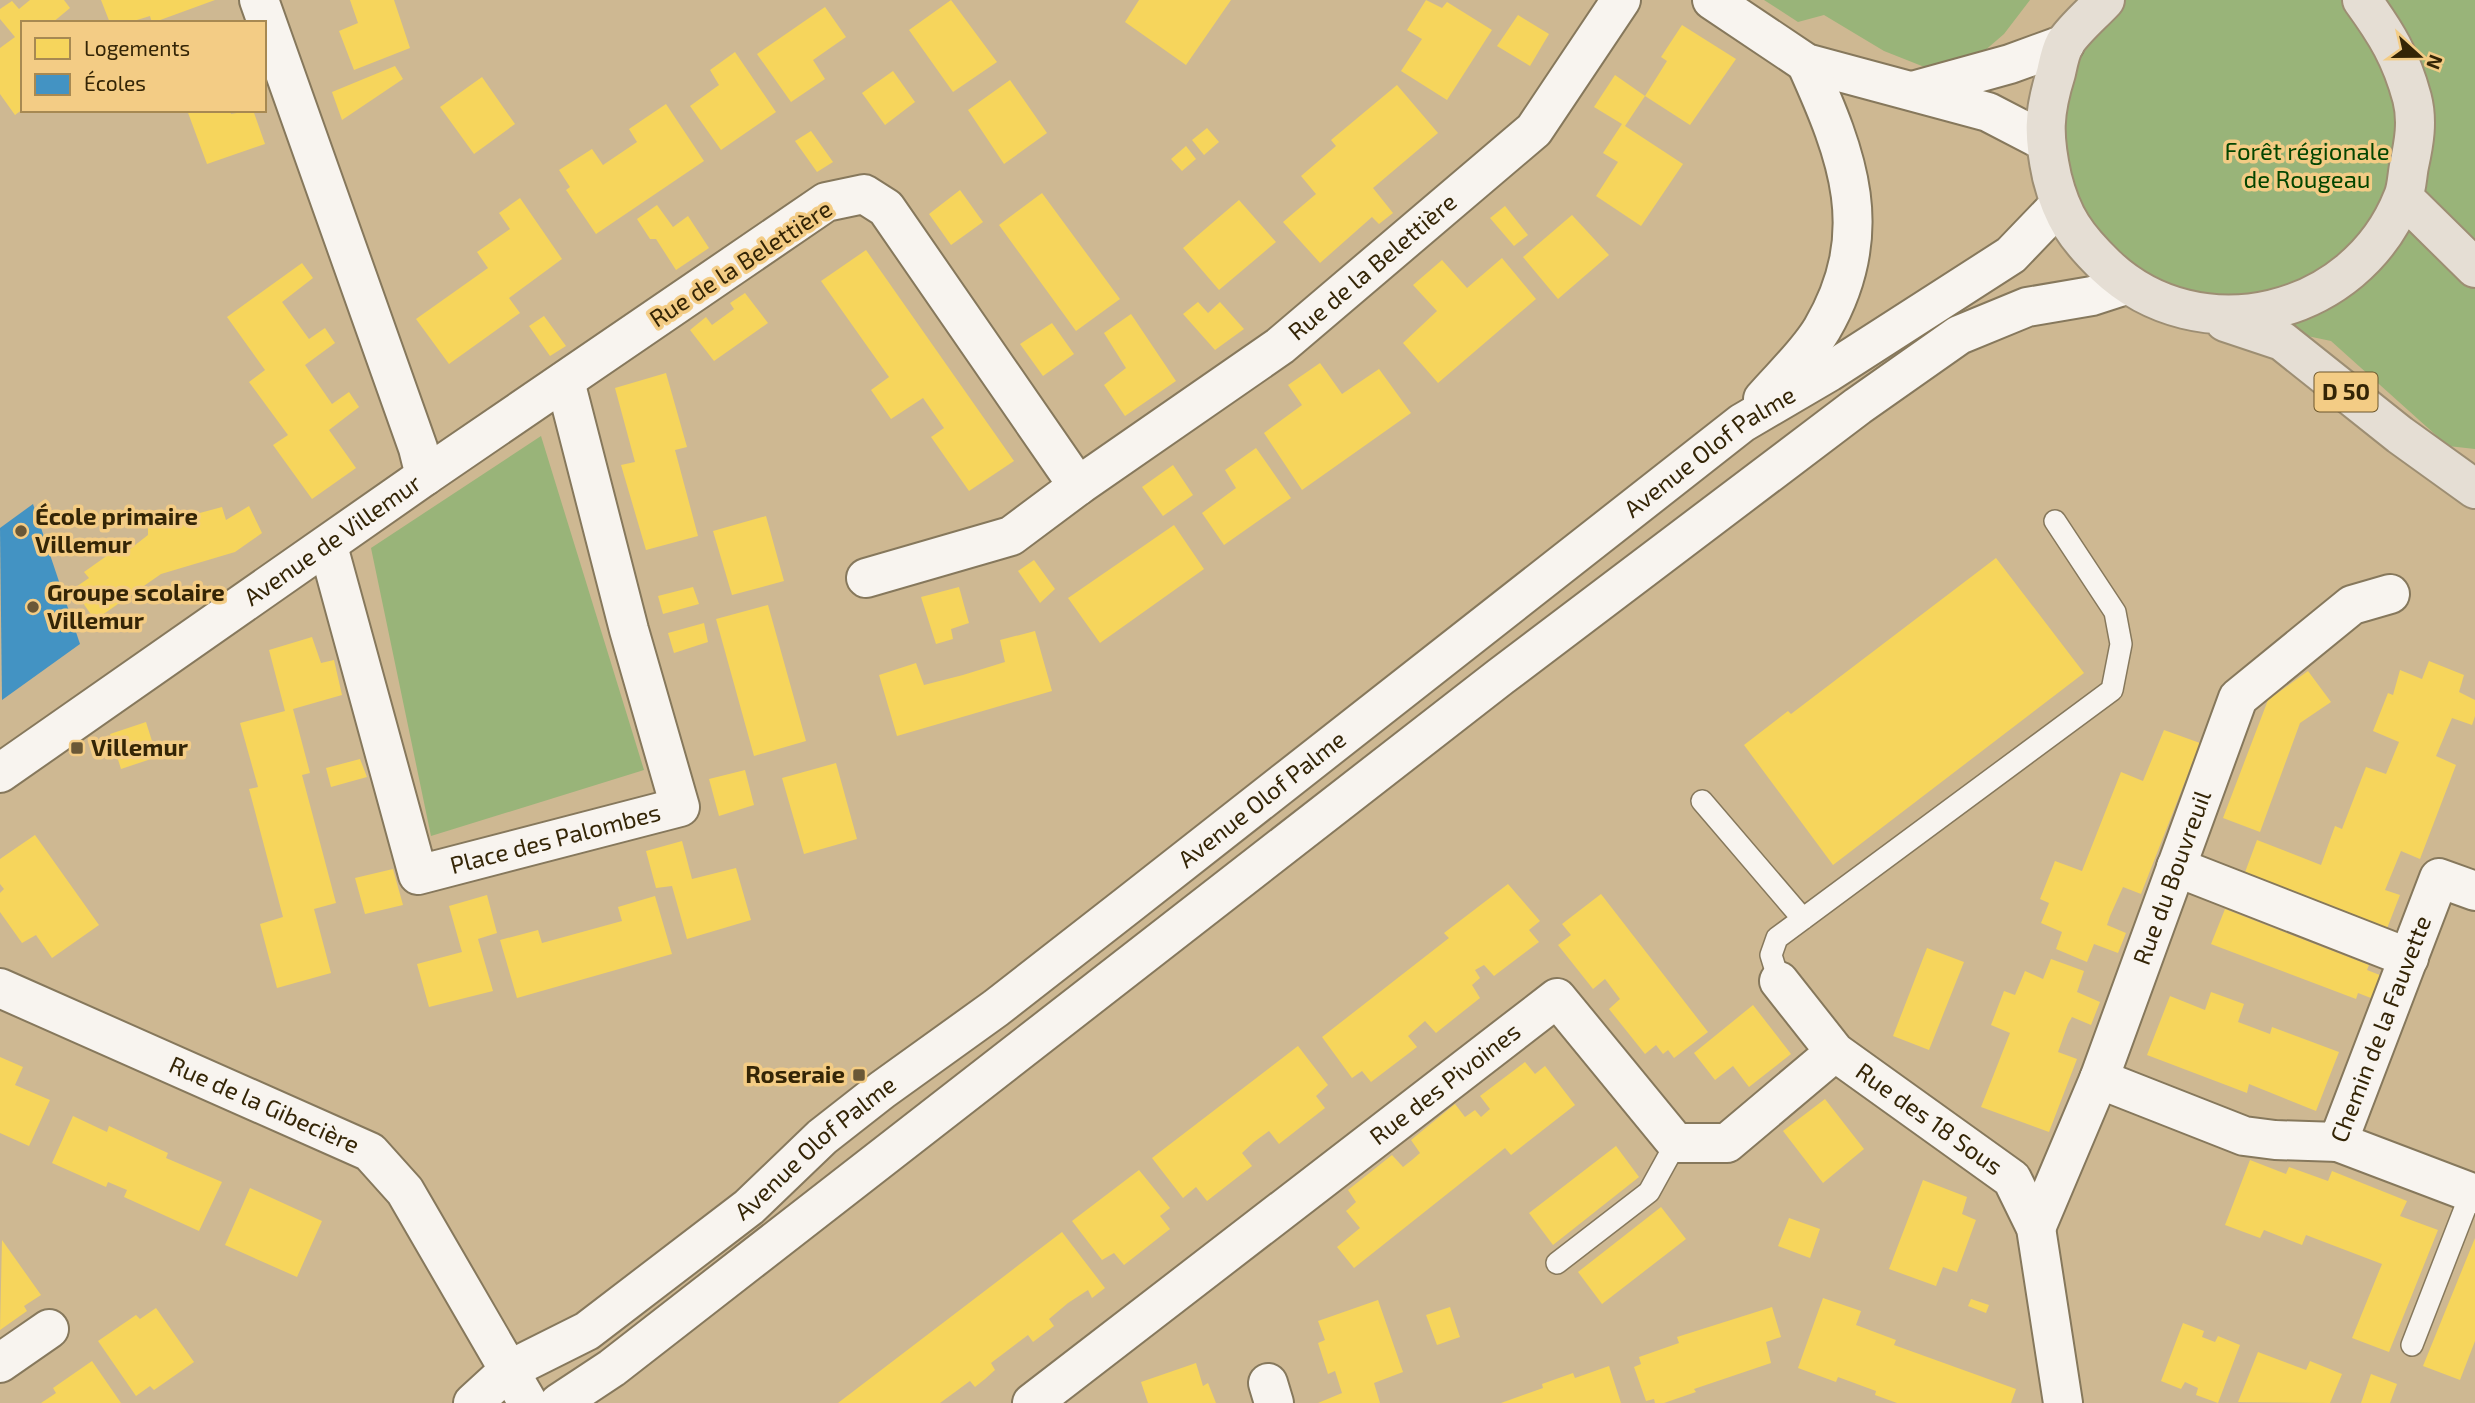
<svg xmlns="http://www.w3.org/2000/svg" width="2475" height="1403" font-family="'Exo 2',sans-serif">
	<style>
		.green { fill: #99b479 }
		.homes { fill: #f6d55c }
		.schools { fill: #4393c3 }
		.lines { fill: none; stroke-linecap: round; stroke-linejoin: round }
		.lane-casing { stroke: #86785c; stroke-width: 24 }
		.street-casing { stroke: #86785c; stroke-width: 42 }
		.secondary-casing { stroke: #86785c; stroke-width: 42 }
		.primary-casing { stroke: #9d8e73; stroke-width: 42 }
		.lane { stroke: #f8f4ef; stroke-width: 21 }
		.street { stroke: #f8f4ef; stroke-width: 38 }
		.secondary { stroke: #f8f4ef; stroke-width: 38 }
		.primary { stroke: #e5ded4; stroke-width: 38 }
		.poi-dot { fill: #6a5837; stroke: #f3cc85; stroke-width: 2.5 }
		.labels { text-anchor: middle; stroke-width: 7; stroke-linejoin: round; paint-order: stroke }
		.shield { fill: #f3cc85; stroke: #6d572c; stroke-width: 2 }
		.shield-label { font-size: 23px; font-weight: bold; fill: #342506 }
		.park-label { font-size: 24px; fill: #034500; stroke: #f3cc85 }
		.street-label { font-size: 24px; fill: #342506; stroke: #f3cc85 }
		.poi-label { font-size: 24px; font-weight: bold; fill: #342506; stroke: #f3cc85; text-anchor: start }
	</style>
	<rect width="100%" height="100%" fill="#ceb892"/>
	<path class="green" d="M 1764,0 L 2030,0 L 2004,34 L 1975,59 L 1932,70 L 1884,51 L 1824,15 L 1798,22 Z
		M 2126,0 L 2475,0 L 2475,449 L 2448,446 L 2331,341 L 2207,315 L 2134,270 L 2091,228 L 2074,198 L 2060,139 L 2078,54 Z
		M 541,436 L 644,770 L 431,836 L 371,548 Z"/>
	<path class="homes" d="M 30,0 L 64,0 L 70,8 L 52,23 L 23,23 L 23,109 L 15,115 L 0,94 L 0,48 L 15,37 L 0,19 L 0,9 L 12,1 L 19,9 Z
		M 101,0 L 215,0 L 152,23 L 150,16 L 127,23 L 110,23 Z
		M 350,0 L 394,0 L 410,48 L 354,70 L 339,31 L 358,23 Z
		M 951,0 L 997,62 L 953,92 L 909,30 Z
		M 1139,0 L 1231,0 L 1186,65 L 1125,22 Z
		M 1426,0 L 1442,8 L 1447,2 L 1492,30 L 1447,100 L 1401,71 L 1422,39 L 1407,30 Z
		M 825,7 L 846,37 L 813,60 L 825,79 L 791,102 L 757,54 Z
		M 1518,15 L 1549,34 L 1530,66 L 1497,46 Z
		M 1682,25 L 1736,59 L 1690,125 L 1645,96 L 1667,61 L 1661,57 Z
		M 735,52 L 776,112 L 721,150 L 690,106 L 719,85 L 710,70 Z
		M 395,66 L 403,79 L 342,120 L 332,92 Z
		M 893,71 L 915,102 L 885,125 L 862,93 Z
		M 1615,75 L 1645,96 L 1625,126 L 1683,164 L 1641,226 L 1596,196 L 1618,162 L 1603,153 L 1622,124 L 1594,107 Z
		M 482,77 L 515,124 L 474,154 L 440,107 Z
		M 1010,80 L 1047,133 L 1004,164 L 968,110 Z
		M 1397,85 L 1438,133 L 1373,188 L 1393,213 L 1379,224 L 1372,217 L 1320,263 L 1283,222 L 1316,194 L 1301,176 L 1336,146 L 1331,140 Z
		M 666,104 L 704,161 L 596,234 L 566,190 L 570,187 L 559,170 L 592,149 L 603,165 L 637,142 L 629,129 Z
		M 187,110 L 230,110 L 231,114 L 253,110 L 265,144 L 207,164 Z
		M 1207,128 L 1219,142 L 1204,155 L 1192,140 Z
		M 811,131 L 833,162 L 817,172 L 795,141 Z
		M 1186,146 L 1196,159 L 1182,171 L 1171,159 Z
		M 960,190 L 983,222 L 951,245 L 929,214 Z
		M 1042,193 L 1120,299 L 1076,331 L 999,225 Z
		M 520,198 L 562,259 L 509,298 L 520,313 L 449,364 L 416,319 L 488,268 L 477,252 L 510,229 L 499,213 Z
		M 1239,200 L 1276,242 L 1219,290 L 1183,248 Z
		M 657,205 L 673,227 L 688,216 L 709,248 L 676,270 L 656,239 L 650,239 L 637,219 Z
		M 1505,206 L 1528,235 L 1514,246 L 1490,218 Z
		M 1572,215 L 1609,255 L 1558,299 L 1523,257 Z
		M 866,250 L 1014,461 L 969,491 L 931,437 L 944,428 L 923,398 L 891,419 L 871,390 L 889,377 L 821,281 Z
		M 1502,258 L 1536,299 L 1438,383 L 1403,343 L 1437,311 L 1413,285 L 1442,260 L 1467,288 Z
		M 302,263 L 313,278 L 282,302 L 309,339 L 325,328 L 335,343 L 305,365 L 332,404 L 349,392 L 359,407 L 329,430 L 356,468 L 312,499 L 273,445 L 288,435 L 249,382 L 265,370 L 227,317 Z
		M 745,293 L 768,323 L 714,361 L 690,330 L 706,317 L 712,325 L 734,309 L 730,303 Z
		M 1198,302 L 1208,313 L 1220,302 L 1244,329 L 1215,350 L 1183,314 Z
		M 1131,314 L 1176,381 L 1125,416 L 1104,385 L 1126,368 L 1104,333 Z
		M 544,316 L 566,346 L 550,356 L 529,326 Z
		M 1052,323 L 1074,354 L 1043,376 L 1020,344 Z
		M 1320,363 L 1342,394 L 1379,369 L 1411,413 L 1302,490 L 1264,433 L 1302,405 L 1288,385 Z
		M 666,373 L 687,447 L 675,450 L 698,536 L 646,550 L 621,465 L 635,462 L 615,388 Z
		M 1256,448 L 1291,498 L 1224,545 L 1202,513 L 1236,488 L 1225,470 Z
		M 1173,465 L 1193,495 L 1163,516 L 1142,487 Z
		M 249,506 L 262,533 L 235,552 L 161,574 L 95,620 L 73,589 L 89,578 L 84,572 L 115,550 L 121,556 L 148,535 L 148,527 L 222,507 L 226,520 Z
		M 766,516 L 784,581 L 732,595 L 713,531 Z
		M 1174,525 L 1204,569 L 1100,643 L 1068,598 Z
		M 1996,558 L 2084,673 L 1833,865 L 1744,745 L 1788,711 L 1791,714 Z
		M 1034,560 L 1055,589 L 1040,603 L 1018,571 Z
		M 693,587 L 699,604 L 663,614 L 658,596 Z
		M 959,587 L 969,623 L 951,629 L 953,639 L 936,644 L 921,597 Z
		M 768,605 L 806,741 L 754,756 L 716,619 Z
		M 704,623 L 708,642 L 674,653 L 668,633 Z
		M 1035,631 L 1052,691 L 897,736 L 879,675 L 916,663 L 924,685 L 963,675 L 1005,662 L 1000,640 Z
		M 312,637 L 321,663 L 334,660 L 342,695 L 293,709 L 310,773 L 302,775 L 336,903 L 314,909 L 331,973 L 277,988 L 260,924 L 283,917 L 249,789 L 258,787 L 240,723 L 285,711 L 269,650 Z
		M 2429,661 L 2464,675 L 2459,692 L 2475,700 L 2475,716 L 2472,725 L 2452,718 L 2436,756 L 2456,765 L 2420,859 L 2401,851 L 2385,890 L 2400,895 L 2386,931 L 2244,875 L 2257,840 L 2321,865 L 2335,826 L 2342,829 L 2366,767 L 2386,774 L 2399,742 L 2373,731 L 2388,693 L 2393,695 L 2400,670 L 2422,679 Z
		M 2308,671 L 2331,702 L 2300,723 L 2260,832 L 2223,818 L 2268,700 Z
		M 146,722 L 157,757 L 121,769 L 110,734 Z
		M 2164,730 L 2200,743 L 2141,894 L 2123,887 L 2110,916 L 2107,925 L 2126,933 L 2118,953 L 2094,944 L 2087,962 L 2056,949 L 2062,932 L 2041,923 L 2049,903 L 2040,899 L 2055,861 L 2082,871 L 2121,772 L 2143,781 Z
		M 360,759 L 367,777 L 331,787 L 326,768 Z
		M 836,763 L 857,839 L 804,854 L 782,778 Z
		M 745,770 L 754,805 L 719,816 L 709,779 Z
		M 35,835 L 99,925 L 52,958 L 36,935 L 22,943 L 0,912 L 0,893 L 4,889 L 0,884 L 0,859 Z
		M 682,841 L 692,879 L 736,868 L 751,920 L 687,939 L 672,886 L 656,888 L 646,851 Z
		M 393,869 L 403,905 L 365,914 L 355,878 Z
		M 1508,884 L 1540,921 L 1529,930 L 1539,942 L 1494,976 L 1484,965 L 1475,970 L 1480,978 L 1472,985 L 1480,998 L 1436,1033 L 1425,1021 L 1408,1036 L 1417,1047 L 1371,1082 L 1362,1071 L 1352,1078 L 1322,1037 L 1449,938 L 1444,933 Z
		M 1601,894 L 1708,1032 L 1674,1058 L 1668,1050 L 1663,1054 L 1656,1045 L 1645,1054 L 1609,1009 L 1620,999 L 1605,979 L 1593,989 L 1558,945 L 1571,935 L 1562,924 Z
		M 487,895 L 497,933 L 478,939 L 493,991 L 429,1007 L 417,964 L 462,952 L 449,906 Z
		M 655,896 L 672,954 L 517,998 L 500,940 L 538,930 L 542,943 L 622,921 L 618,907 Z
		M 2225,909 L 2369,965 L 2367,970 L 2385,977 L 2376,1000 L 2358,993 L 2356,999 L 2211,944 Z
		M 1927,948 L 1964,962 L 1929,1050 L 1893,1036 Z
		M 2051,959 L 2084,971 L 2077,992 L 2100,1002 L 2091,1025 L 2072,1017 L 2068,1024 L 2058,1052 L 2077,1059 L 2049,1132 L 1981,1107 L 2010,1033 L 1991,1025 L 2004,991 L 2015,995 L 2025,971 L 2043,979 Z
		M 2211,992 L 2244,1004 L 2238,1022 L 2270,1034 L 2272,1027 L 2339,1052 L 2316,1111 L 2249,1084 L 2247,1093 L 2147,1055 L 2170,996 L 2205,1010 Z
		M 1753,1005 L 1791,1054 L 1749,1087 L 1733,1066 L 1715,1080 L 1694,1053 Z
		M 1298,1046 L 1328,1085 L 1316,1096 L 1325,1108 L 1279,1144 L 1269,1131 L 1254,1142 L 1242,1153 L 1252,1166 L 1207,1201 L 1196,1187 L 1183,1198 L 1152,1158 Z
		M 0,1057 L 23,1067 L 15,1085 L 50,1100 L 29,1146 L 0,1133 Z
		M 1525,1062 L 1535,1074 L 1545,1066 L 1575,1105 L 1511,1155 L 1505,1148 L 1354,1268 L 1337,1247 L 1360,1228 L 1346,1211 L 1356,1202 L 1348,1190 L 1392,1155 L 1403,1167 L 1412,1160 L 1420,1153 L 1411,1140 L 1455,1104 L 1465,1117 L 1475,1110 L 1481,1117 L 1490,1109 L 1480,1096 Z
		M 1825,1099 L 1864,1149 L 1823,1183 L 1783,1131 Z
		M 73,1116 L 107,1132 L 109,1126 L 168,1153 L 166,1158 L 222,1182 L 199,1231 L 124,1197 L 127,1190 L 108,1182 L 106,1187 L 52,1163 Z
		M 1616,1146 L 1639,1177 L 1553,1245 L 1529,1213 Z
		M 2250,1160 L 2286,1174 L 2289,1167 L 2328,1181 L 2332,1171 L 2407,1201 L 2400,1216 L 2438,1230 L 2389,1352 L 2352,1338 L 2382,1264 L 2306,1235 L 2302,1245 L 2264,1230 L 2260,1238 L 2225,1225 Z
		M 1139,1170 L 1170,1208 L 1160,1216 L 1170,1229 L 1124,1265 L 1114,1253 L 1102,1260 L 1072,1221 Z
		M 1923,1180 L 1967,1197 L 1962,1214 L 1976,1220 L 1957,1272 L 1943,1267 L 1936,1286 L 1889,1269 Z
		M 250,1188 L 322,1221 L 297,1277 L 225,1245 Z
		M 1661,1207 L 1686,1239 L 1602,1304 L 1578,1272 Z
		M 1789,1218 L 1820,1229 L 1810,1258 L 1778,1246 Z
		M 1062,1232 L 1105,1288 L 1092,1298 L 1088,1290 L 1068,1303 L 1049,1319 L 1054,1326 L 1033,1342 L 1028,1335 L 991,1363 L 995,1370 L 985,1379 L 975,1387 L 970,1381 L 940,1403 L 838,1403 Z
		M 2475,1238 L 2475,1341 L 2460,1380 L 2423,1366 Z
		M 2,1240 L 41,1295 L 24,1306 L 27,1311 L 0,1330 Z
		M 1823,1298 L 1861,1311 L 1856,1325 L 1896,1340 L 1894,1345 L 2016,1389 L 2011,1403 L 1897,1403 L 1875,1395 L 1876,1391 L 1838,1377 L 1836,1382 L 1798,1368 Z
		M 1971,1299 L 1989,1305 L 1986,1313 L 1968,1306 Z
		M 1378,1300 L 1403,1372 L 1374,1383 L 1380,1403 L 1318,1403 L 1342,1393 L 1335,1371 L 1328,1374 L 1318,1343 L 1325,1340 L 1318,1321 Z
		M 1450,1307 L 1460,1337 L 1437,1345 L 1426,1315 Z
		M 1772,1307 L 1781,1337 L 1766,1342 L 1771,1363 L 1694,1389 L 1696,1392 L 1664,1403 L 1655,1403 L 1654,1399 L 1646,1401 L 1634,1367 L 1641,1364 L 1639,1357 L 1679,1343 L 1677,1337 Z
		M 156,1308 L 194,1362 L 154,1390 L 150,1386 L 136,1396 L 98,1341 L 136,1315 L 140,1319 Z
		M 2183,1323 L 2204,1331 L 2202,1337 L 2215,1342 L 2218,1336 L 2240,1345 L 2218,1403 L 2196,1395 L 2198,1388 L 2185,1382 L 2181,1389 L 2161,1381 Z
		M 2258,1352 L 2306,1370 L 2310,1361 L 2342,1374 L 2330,1403 L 2238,1402 Z
		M 92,1361 L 121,1403 L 41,1403 L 56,1393 L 53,1388 Z
		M 1196,1363 L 1203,1386 L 1208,1383 L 1216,1403 L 1148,1403 L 1141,1382 Z
		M 1609,1366 L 1621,1403 L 1501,1403 L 1543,1388 L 1542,1384 L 1573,1373 L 1575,1378 Z
		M 2371,1374 L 2397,1384 L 2390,1403 L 2361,1403 Z"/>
	<path class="schools" d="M 33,504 L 80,644 L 2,700 L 0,528 Z"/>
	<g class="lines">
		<defs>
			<path id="lane" d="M 1702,801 L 1803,919
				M 1779,981 L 1771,955 L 1777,938 L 2112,690 L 2121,644 L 2115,612 L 2055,521
				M 1557,1263 L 1649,1192 L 1676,1143
				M 2412,1345 L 2471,1193"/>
			<g id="street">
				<path d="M 1712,0 L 1806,63 L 1988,112 L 2044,141"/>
				<path d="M 1916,90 L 2010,64 L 2065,44"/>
				<path id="s1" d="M 425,476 L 826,202 L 864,194 L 886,208 L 1078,486 L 1280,346 L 1534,130 L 1621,0"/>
				<path id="s2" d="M 328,546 L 418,875 L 680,807 L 629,630 L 565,381"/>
				<path d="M 866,578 L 1011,536 L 1078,486"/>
				<path id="s3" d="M 0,773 L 425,476 L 418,448 L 259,0"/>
				<path d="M 2176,867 L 2409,958"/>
				<path id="s4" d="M 1779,981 L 1835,1052 L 2012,1179 L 2036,1228 L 2063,1403"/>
				<path id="s5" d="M 0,988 L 370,1152 L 405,1191 L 528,1403"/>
				<path id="s6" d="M 2099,1079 L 2244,1136 L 2275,1140 L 2338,1142 L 2439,878 L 2475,891"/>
				<path d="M 2338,1142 L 2475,1194"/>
				<path id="s7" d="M 2036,1228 L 2099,1079 L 2238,698 L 2352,605 L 2390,594"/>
				<path d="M 0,1363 L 49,1329"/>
				<path d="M 1268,1383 L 1274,1403"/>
				<path id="s8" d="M 1032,1403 L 1557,998 L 1676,1143 L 1727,1143 L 1835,1052"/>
			</g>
			<g id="secondary">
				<path d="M 1763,399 C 1782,377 1807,354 1822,329 C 1878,233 1848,156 1806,63"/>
				<path id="s9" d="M 473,1403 L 509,1370 L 587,1331 L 749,1207 L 822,1137 L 882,1090 L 996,1008 L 1128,905 L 1742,423 L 1829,372 L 2011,255 L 2059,205"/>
				<path d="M 559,1403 L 612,1368 L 1500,677 L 1858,406 L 1959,335 L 2027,307 L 2092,296 L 2126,285"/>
			</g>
			<path id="primary" d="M 2105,0 C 2092,14 2075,28 2065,43 C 2060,52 2058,64 2056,73 C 2043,114 2043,136 2052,177 C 2062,217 2076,237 2106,266 C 2199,354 2356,317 2403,197 C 2407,188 2407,176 2409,166 C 2414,143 2418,121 2412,98 C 2401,57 2386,33 2362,0
				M 2403,197 L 2475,268
				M 2225,322 L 2282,341 L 2400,435 L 2475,489"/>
		</defs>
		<use href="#lane" class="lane-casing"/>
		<use href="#street" class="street-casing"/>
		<use href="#secondary" class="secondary-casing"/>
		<use href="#primary" class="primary-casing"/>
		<use href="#lane" class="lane"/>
		<use href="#street" class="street"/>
		<use href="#secondary" class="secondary"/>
		<use href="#primary" class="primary"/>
	</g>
	<g class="poi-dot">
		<circle cx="21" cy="531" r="7"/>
		<circle cx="33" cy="607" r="7"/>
		<rect x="70" y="741" width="14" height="14" rx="3.5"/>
		<rect x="852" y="1068" width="14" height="14" rx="3.5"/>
	</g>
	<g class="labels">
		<rect class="shield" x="2314.5" y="372.5" width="63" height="39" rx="5"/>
		<g class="shield-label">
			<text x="2346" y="400">D 50</text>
		</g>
		<g class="park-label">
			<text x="2307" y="160">Forêt régionale<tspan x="2307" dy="28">de Rougeau</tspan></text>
		</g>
		<g class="street-label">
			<text transform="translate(741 264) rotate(-33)" y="8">Rue de la Belettière</text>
			<text dy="8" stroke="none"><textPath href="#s1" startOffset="1256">Rue de la Belettière</textPath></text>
			<text dy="8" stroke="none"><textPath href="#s9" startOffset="1563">Avenue Olof Palme</textPath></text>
			<text dy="8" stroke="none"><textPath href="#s3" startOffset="406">Avenue de Villemur</textPath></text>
			<text dy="8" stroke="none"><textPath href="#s9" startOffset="996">Avenue Olof Palme</textPath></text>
			<text dy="8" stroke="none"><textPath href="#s2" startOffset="483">Place des Palombes</textPath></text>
			<text dy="8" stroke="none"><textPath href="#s7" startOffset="376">Rue du Bouvreuil</textPath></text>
			<text dy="8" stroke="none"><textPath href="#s6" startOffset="371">Chemin de la Fauvette</textPath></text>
			<text dy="8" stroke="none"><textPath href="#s8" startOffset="522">Rue des Pivoines</textPath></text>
			<text dy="8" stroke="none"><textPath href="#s5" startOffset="289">Rue de la Gibecière</textPath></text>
			<text dy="8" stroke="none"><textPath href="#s4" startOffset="206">Rue des 18 Sous</textPath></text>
			<text dy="8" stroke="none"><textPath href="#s9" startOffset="429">Avenue Olof Palme</textPath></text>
		</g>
		<g class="poi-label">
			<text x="35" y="525">École primaire<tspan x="35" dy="28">Villemur</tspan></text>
			<text x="47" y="601">Groupe scolaire<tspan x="47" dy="28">Villemur</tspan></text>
			<text x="91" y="756">Villemur</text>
			<text x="845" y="1083" text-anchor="end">Roseraie</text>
		</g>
	</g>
	<rect x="21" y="21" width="245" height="91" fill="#f3cc85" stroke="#a78952" stroke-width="2"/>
	<rect x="35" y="38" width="35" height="21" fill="#f6d55c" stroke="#a78952" stroke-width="2"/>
	<text x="84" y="56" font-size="21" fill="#342506">Logements</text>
	<rect x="35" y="74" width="35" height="21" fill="#4393c3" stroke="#a78952" stroke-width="2"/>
	<text x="84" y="91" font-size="21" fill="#342506">Écoles</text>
	<g transform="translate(2419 56) rotate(111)" stroke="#f3cc85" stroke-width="5" paint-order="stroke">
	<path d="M0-5L12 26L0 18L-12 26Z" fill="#342506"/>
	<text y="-10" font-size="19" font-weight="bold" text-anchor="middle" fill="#342506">N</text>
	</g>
</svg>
